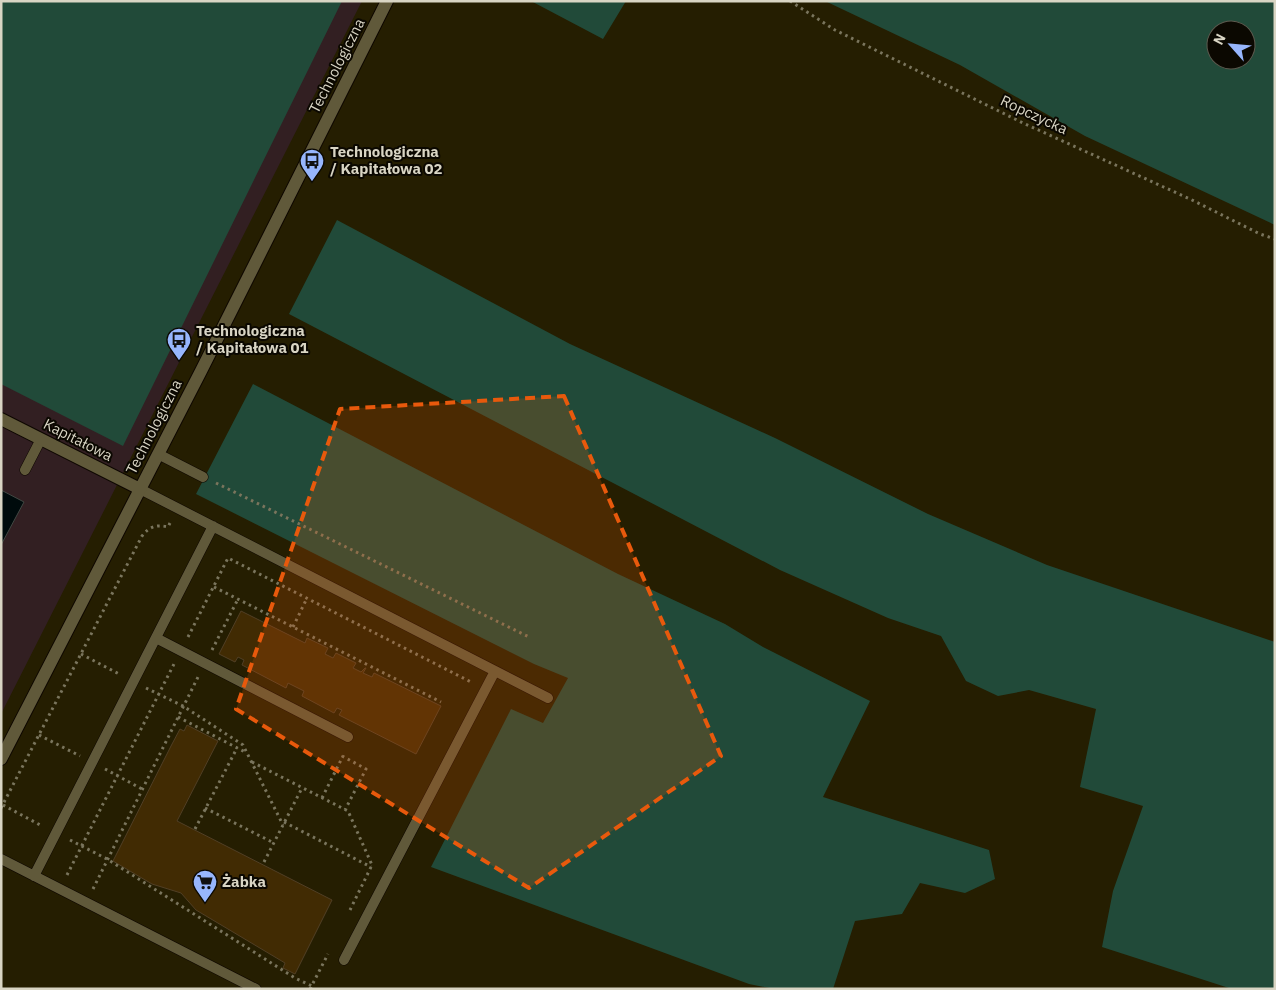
<svg xmlns="http://www.w3.org/2000/svg" width="1276" height="990" font-family="'IBM Plex Sans',sans-serif">
	<style>
		.industrial { fill: #321f22 }
		.green { fill: #214a39; fill-rule: evenodd }
		.water { fill: #000b0c; stroke: #414843 }
		.building { fill: #412b03; stroke: #513f25 }
		.lines { fill: none; stroke-linecap: round; stroke-linejoin: round }
		.service-casing { stroke: #0e0700; stroke-width: 11 }
		.minor-casing { stroke: #0e0700; stroke-width: 14 }
		.path { stroke: #7a755d; stroke-width: 3; stroke-dasharray: 2.5 4; stroke-linecap: butt }
		.service { stroke: #60593a; stroke-width: 10 }
		.minor { stroke: #60593a; stroke-width: 12 }
		.marked { fill: #e8590c; fill-opacity: 0.2; stroke: #e8590c; stroke-width: 4; stroke-dasharray: 10 6; stroke-linejoin: round }
		.labels { text-anchor: middle; stroke-width: 4; stroke-linejoin: round; paint-order: stroke }
		.street-label { font-size: 15px; fill: #d9d5c4; stroke: #0b0801 }
		.poi-label { font-size: 15px; font-weight: bold; fill: #d9d5c4; stroke: #0b0801; text-anchor: start }
	</style>
	<rect width="100%" height="100%" fill="#251e01"/>
	<path class="industrial" d="M 1,1 L 362,1 L 1,714 Z"/>
	<path class="green" d="M 1,1 L 342,1 L 123,446 L 1,384 Z
		M 531,1 L 626,1 L 603,39 Z
		M 825,1 L 1275,1 L 1275,225 L 1085,136 L 960,65 ZM 1216,30 L 1246,30 L 1246,60 L 1216,60 Z
		M 337,220 L 570,344 L 775,438 L 928,514 L 1047,565 L 1275,642 L 1275,989 L 1232,989 L 1102,947 L 1113,891 L 1143,806 L 1080,787 L 1096,709 L 1029,690 L 998,696 L 966,681 L 941,636 L 888,618 L 780,570 L 289,314 Z
		M 253,384 L 618,574 L 725,624 L 763,647 L 870,701 L 823,797 L 989,850 L 995,879 L 965,893 L 920,883 L 902,914 L 855,921 L 833,989 L 775,989 L 749,984 L 431,867 L 511,709 L 543,723 L 568,678 L 534,664 L 196,494 Z"/>
	<path class="water" d="M 1,490 L 24,502 L 1,545 Z"/>
	<path class="building" d="M 241,611 L 305,643 L 307,638 L 328,648 L 325,654 L 333,658 L 336,653 L 356,663 L 353,668 L 361,672 L 365,668 L 366,668 L 363,673 L 372,677 L 374,673 L 441,706 L 416,754 L 339,715 L 342,710 L 337,708 L 334,713 L 302,696 L 304,691 L 288,683 L 286,688 L 242,665 L 244,660 L 238,657 L 235,662 L 219,654 Z
		M 187,725 L 218,741 L 177,821 L 332,900 L 295,974 L 283,968 L 285,963 L 196,910 L 181,893 L 152,884 L 113,861 L 171,746 L 180,729 L 184,731 Z"/>
	<g class="lines">
		<defs>
			<path id="service" d="M 158,454 L 203,477
				M 25,470 L 41,439
				M 140,489 L 548,698
				M 156,638 L 348,737
				M 1,859 L 256,989
				M 34,876 L 213,526
				M 344,960 L 495,671"/>
			<path id="minor" d="M 1,419 L 140,489
				M 1,759 L 201,371 L 387,1"/>
		</defs>
		<use href="#service" class="service-casing"/>
		<use href="#minor" class="minor-casing"/>
		<path class="path" d="M 790,1 L 835,30 L 1023,123 L 1190,199 L 1260,234 L 1275,239
			M 216,483 L 529,637
			M 214,587 L 441,702
			M 293,627 L 307,598
			M 188,637 L 228,558 L 471,682
			M 212,650 L 238,599
			M 81,654 L 121,675
			M 146,688 L 183,706 L 243,745 L 283,825
			M 178,717 L 247,753
			M 39,735 L 80,756
			M 342,756 L 366,769 L 345,810
			M 252,762 L 348,811 L 372,865 L 350,910
			M 105,769 L 142,789
			M 322,798 L 343,756
			M 3,805 L 42,826
			M 1,808 L 142,536 C 149,527 156,524 168,527 L 170,523
			M 205,808 L 274,843
			M 284,822 L 371,867
			M 195,829 L 237,748
			M 70,840 L 107,859 L 295,978 L 312,986
			M 264,862 L 302,788
			M 67,875 L 174,664
			M 93,889 L 198,677
			M 310,989 L 328,954"/>
		<use href="#service" class="service"/>
		<use href="#minor" class="minor"/>
	</g>
	<path class="marked" d="M 564,396 L 721,756 L 529,888 L 236,709 L 340,409 Z"/>
	<defs>
		<symbol id="bus-pin" viewBox="-11 -11 22 30"><path d="M0 17L-7.5 6A9.5 9.5 0 1 1 7.5 6Z" fill="#97b6fd" stroke="#0b0801"/><path d="M-5-6H5V4H4V6H2V4H-2V6H-4V4H-5ZM-3.5-4V0h7V-4ZM-3.5 1.2v1.5H-2V1.2ZM2 1.2v1.5H3.5V1.2Z" fill="#111"/></symbol>
		<symbol id="supermarket-pin" viewBox="-11 -11 22 30"><path d="M0 17L-7.5 6A9.5 9.5 0 1 1 7.5 6Z" fill="#97b6fd" stroke="#0b0801"/><path d="M-6-5.5h2.5l.6 2H6L4.5 2H-2.5L-4.4-4H-6ZM-1.5 3.2a1.3 1.3 0 1 0 .1 0ZM3 3.2a1.3 1.3 0 1 0 .1 0Z" fill="#111"/></symbol>
	</defs>
	<g fill-rule="evenodd">
		<use href="#bus-pin" x="298" y="147" width="28" height="38"/>
		<use href="#bus-pin" x="165" y="326" width="28" height="38"/>
		<use href="#supermarket-pin" x="191" y="868" width="28" height="38"/>
	</g>
	<g class="labels">
		<g class="street-label">
			<text transform="translate(337 66) rotate(-63)" y="5">Technologiczna</text>
			<text transform="translate(1034 115) rotate(25)" y="5">Ropczycka</text>
			<text transform="translate(154 427) rotate(-63)" y="5">Technologiczna</text>
			<text transform="translate(78 440) rotate(27)" y="5">Kapitałowa</text>
		</g>
		<g class="poi-label">
			<text x="330" y="157">Technologiczna<tspan x="330" dy="17">/ Kapitałowa 02</tspan></text>
			<text x="196" y="336">Technologiczna<tspan x="196" dy="17">/ Kapitałowa 01</tspan></text>
			<text x="222" y="887">Żabka</text>
		</g>
	</g>
	<rect width="1276" height="990" fill="none" stroke="#d9d5c4" stroke-width="5"/>
	<g transform="translate(1231 45) rotate(297)"><circle r="24" fill="#0b0801" stroke="#5d5a4f"/>
	<path d="M0-4L9 19L0 12L-9 19Z" fill="#97b6fd"/>
	<text y="-8" font-size="14" font-weight="bold" text-anchor="middle" fill="#d9d5c4">N</text>
	</g>
</svg>
